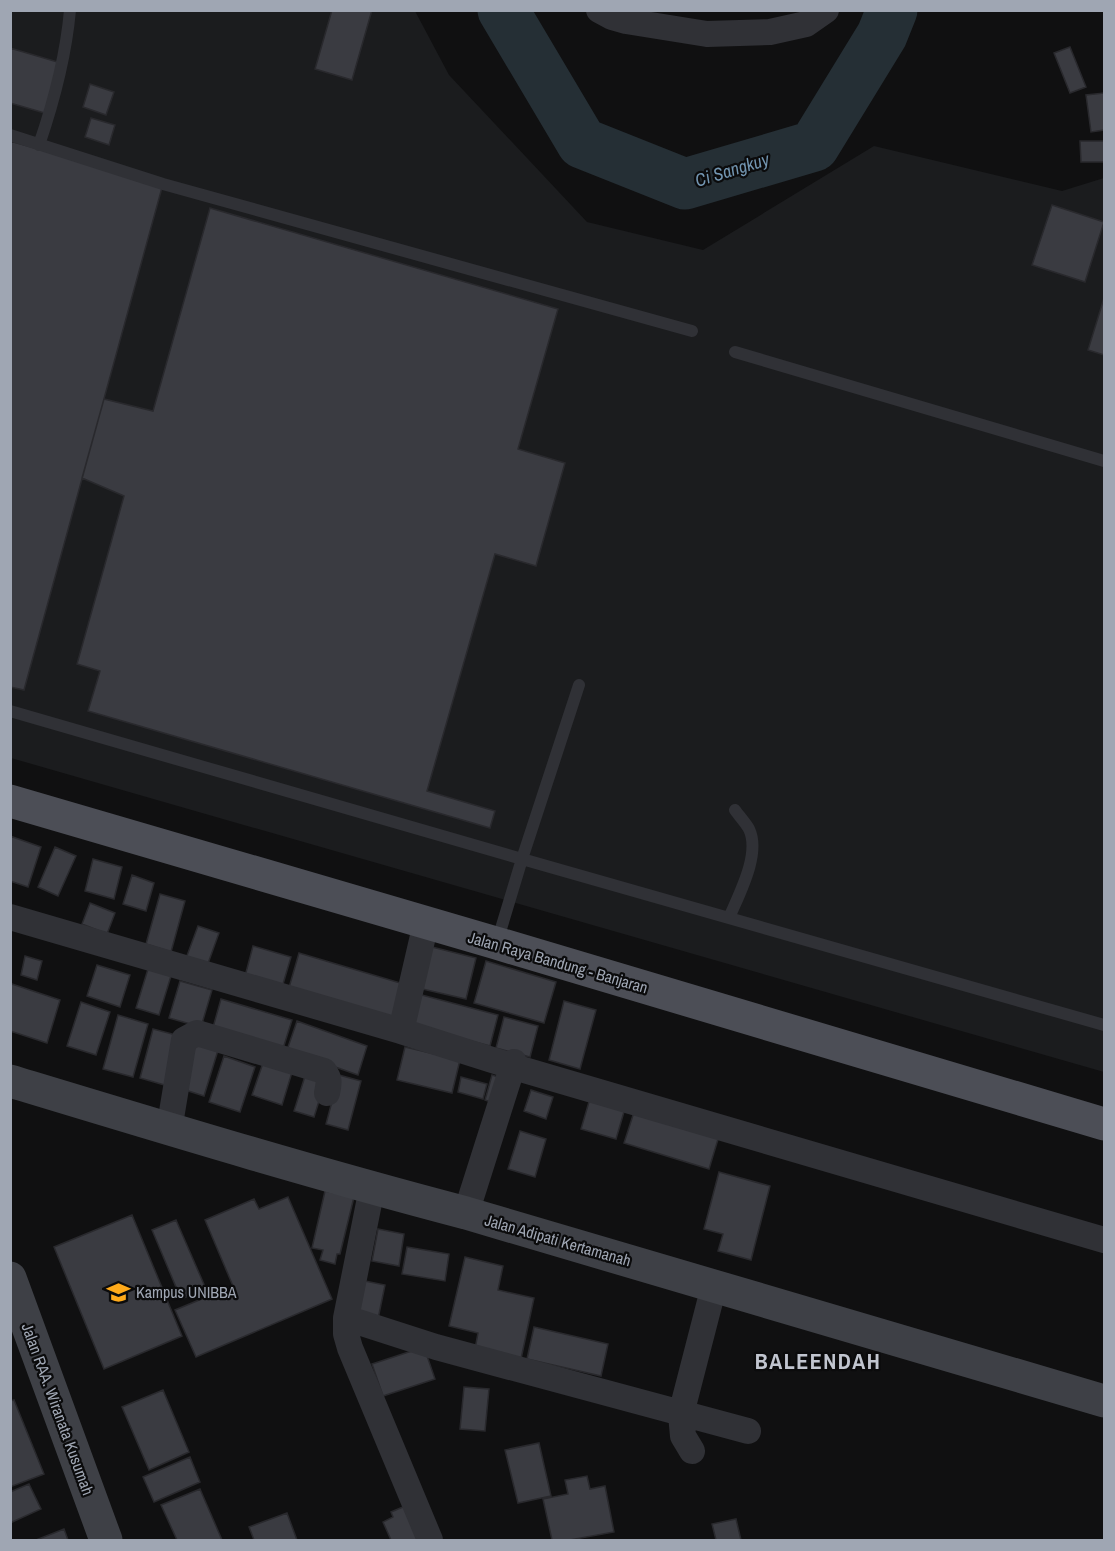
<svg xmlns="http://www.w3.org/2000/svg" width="1115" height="1551" font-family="'Archivo Narrow',sans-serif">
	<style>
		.built { fill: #1b1c1e }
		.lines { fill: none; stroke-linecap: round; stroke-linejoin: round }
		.river { stroke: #252f35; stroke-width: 51 }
		.building { fill: #3a3b41; stroke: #29292d; stroke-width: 1.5 }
		.service { stroke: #303136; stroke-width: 12 }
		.minor { stroke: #303136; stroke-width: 26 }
		.secondary { stroke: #3e4046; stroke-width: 33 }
		.primary { stroke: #4c4e56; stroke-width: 33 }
		.labels { text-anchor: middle; stroke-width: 4.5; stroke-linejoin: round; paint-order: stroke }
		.street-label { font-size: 16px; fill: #9fa6b3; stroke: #0b0b0c }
		.poi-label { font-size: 16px; fill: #9fa6b3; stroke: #0b0b0c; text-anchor: start }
		.water-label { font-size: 18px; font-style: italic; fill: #7396b2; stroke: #0b0b0c }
		.district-label { font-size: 22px; font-weight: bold; letter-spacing: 1.5px; fill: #c1c5cf; stroke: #0b0b0c }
	</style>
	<rect width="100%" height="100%" fill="#101011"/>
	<path class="built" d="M 10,11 L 415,11 L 449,75 L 587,222 L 703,250 L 874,146 L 1062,191 L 1104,178 L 1104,1072 L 11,758 Z"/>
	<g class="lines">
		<path class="river" d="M 503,10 L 582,143 L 685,184 L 814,146 L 882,35 L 892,10"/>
	</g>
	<path class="building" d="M 332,10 L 372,10 L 352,80 L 315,69 Z
		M 1070,47 L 1086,87 L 1070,93 L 1054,53 Z
		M 10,48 L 61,63 L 48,114 L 10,103 Z
		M 90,84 L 114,92 L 106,115 L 83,107 Z
		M 1104,93 L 1104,130 L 1091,132 L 1086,95 Z
		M 91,118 L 115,125 L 109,145 L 85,137 Z
		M 10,141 L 163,184 L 24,690 L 10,687 Z
		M 1080,141 L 1104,141 L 1104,162 L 1081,162 Z
		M 1052,205 L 1104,222 L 1085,282 L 1032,265 Z
		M 210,208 L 558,309 L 518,449 L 565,463 L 536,566 L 495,554 L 427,791 L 495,811 L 490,828 L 88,711 L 100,671 L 77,664 L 124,496 L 82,478 L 104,399 L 153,411 Z
		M 1104,298 L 1104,355 L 1088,350 Z
		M 10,836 L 41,847 L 28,887 L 10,881 Z
		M 55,847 L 76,856 L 58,896 L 38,887 Z
		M 93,859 L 122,867 L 114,899 L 85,891 Z
		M 132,875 L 154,883 L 146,911 L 123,904 Z
		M 160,894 L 185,901 L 171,952 L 146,944 Z
		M 90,903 L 115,913 L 107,934 L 82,924 Z
		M 198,926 L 219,933 L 206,969 L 185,961 Z
		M 253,946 L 291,957 L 281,991 L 244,980 Z
		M 428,946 L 476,958 L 466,999 L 418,988 Z
		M 299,953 L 407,985 L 396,1022 L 288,991 Z
		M 25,956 L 42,961 L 37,980 L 21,975 Z
		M 486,961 L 556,982 L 544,1023 L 474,1003 Z
		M 97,965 L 130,975 L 120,1007 L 87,996 Z
		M 148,969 L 171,976 L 159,1015 L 136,1008 Z
		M 180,981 L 212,990 L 201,1027 L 169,1018 Z
		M 12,984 L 60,1000 L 47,1043 L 10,1031 L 10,988 Z
		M 418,994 L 498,1015 L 490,1046 L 410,1025 Z
		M 221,999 L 292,1020 L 282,1052 L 212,1031 Z
		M 564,1001 L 596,1010 L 580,1069 L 549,1060 Z
		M 81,1002 L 110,1012 L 96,1055 L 67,1046 Z
		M 118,1015 L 148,1024 L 133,1077 L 103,1069 Z
		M 504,1017 L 538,1026 L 530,1057 L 496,1048 Z
		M 297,1021 L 367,1046 L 358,1075 L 287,1050 Z
		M 153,1029 L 180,1036 L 168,1086 L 140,1078 Z
		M 197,1041 L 219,1047 L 204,1096 L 182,1089 Z
		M 405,1047 L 460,1060 L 452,1093 L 397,1080 Z
		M 224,1056 L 255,1067 L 240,1112 L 209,1102 Z
		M 264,1060 L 293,1069 L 282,1105 L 252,1095 Z
		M 306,1073 L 326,1079 L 314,1117 L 294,1111 Z
		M 339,1075 L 361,1081 L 348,1130 L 326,1124 Z
		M 492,1075 L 507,1080 L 500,1105 L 485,1100 Z
		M 461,1077 L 487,1084 L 483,1099 L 458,1092 Z
		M 531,1090 L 553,1097 L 546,1119 L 524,1111 Z
		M 591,1095 L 626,1105 L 616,1139 L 581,1129 Z
		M 635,1109 L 719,1136 L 709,1169 L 624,1143 Z
		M 520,1131 L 546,1139 L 535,1177 L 508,1169 Z
		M 719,1172 L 770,1186 L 751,1260 L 718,1251 L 723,1234 L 704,1229 Z
		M 325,1191 L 354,1197 L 340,1254 L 337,1254 L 335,1264 L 320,1260 L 323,1250 L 312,1248 Z
		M 288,1197 L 332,1299 L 196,1357 L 175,1310 L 233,1286 L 205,1220 L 254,1199 L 259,1209 Z
		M 132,1215 L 182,1336 L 104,1369 L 54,1247 Z
		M 176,1220 L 206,1289 L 181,1299 L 152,1230 Z
		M 378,1229 L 404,1234 L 399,1266 L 372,1261 Z
		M 407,1247 L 449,1254 L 445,1281 L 402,1274 Z
		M 465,1257 L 503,1266 L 498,1290 L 534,1298 L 521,1359 L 475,1349 L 478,1333 L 449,1326 Z
		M 360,1280 L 385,1285 L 378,1319 L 353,1313 Z
		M 534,1327 L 608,1344 L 601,1376 L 527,1359 Z
		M 424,1347 L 435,1379 L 383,1396 L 372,1364 Z
		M 464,1387 L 489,1389 L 485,1431 L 460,1429 Z
		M 163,1390 L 189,1452 L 149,1470 L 122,1407 Z
		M 14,1400 L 44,1474 L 10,1487 L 10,1401 Z
		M 539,1443 L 551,1496 L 518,1503 L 505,1450 Z
		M 190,1457 L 200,1482 L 154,1502 L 143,1477 Z
		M 587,1476 L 590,1489 L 605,1486 L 614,1532 L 570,1540 L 552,1540 L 543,1499 L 568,1494 L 565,1480 Z
		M 29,1484 L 41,1509 L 10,1523 L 10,1492 Z
		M 200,1489 L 222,1540 L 177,1540 L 161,1505 Z
		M 410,1504 L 425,1540 L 391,1540 L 383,1522 L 393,1517 L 391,1512 Z
		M 287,1513 L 297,1540 L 254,1540 L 249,1527 Z
		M 736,1519 L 741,1540 L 716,1540 L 712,1524 Z
		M 64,1529 L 68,1540 L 36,1540 Z"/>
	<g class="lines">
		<path class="service" d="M 10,135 L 163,184 L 692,331
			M 39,145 C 54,101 66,56 70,10
			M 735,352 L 1104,461
			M 10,711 L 522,859 L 1104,1025
			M 729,918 C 739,894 761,854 749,829 C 745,822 739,816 735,810
			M 497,942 L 522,859 L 579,685"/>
		<path class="minor" d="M 599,10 L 612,17 L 626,21 L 707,34 L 770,32 L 806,24 L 826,10
			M 10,917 L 401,1031 L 514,1067 L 1104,1240
			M 401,1031 L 426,923
			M 169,1130 L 184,1040 L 197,1033 L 324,1071 C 330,1079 329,1083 327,1093
			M 372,1188 L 346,1318 L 346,1334 L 350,1348 L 430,1540
			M 466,1213 L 514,1062 L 514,1067
			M 346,1318 L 436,1347 L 748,1431
			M 692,1451 L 683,1436 L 681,1414 L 714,1286"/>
		<path class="secondary" d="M 10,1081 C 162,1127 313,1173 466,1213 L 1104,1401
			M 10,1278 L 106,1540"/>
		<path class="primary" d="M 10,801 L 496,943 L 1104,1124"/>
	</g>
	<defs>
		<symbol id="university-bare" viewBox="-9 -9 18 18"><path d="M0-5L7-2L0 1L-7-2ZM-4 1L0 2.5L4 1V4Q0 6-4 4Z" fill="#ffaa1a" stroke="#0b0b0c" stroke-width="2.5" paint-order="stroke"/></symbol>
	</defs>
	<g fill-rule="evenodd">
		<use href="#university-bare" x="102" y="1276" width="33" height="33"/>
	</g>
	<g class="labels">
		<g class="street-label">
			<text transform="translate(558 962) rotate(16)" y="6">Jalan Raya Bandung - Banjaran</text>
			<text transform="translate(558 1240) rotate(16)" y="6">Jalan Adipati Kertamanah</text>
			<text transform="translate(58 1409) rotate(70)" y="6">Jalan RAA. Wiranata Kusumah</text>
		</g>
		<g class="poi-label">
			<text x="136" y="1298">Kampus UNIBBA</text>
		</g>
		<g class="water-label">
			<text transform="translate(732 170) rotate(-17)" y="6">Ci Sangkuy</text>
		</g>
		<g class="district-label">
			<text x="818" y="1369">BALEENDAH</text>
		</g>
	</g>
	<rect width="1115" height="1551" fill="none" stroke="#9fa6b3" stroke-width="24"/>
</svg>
